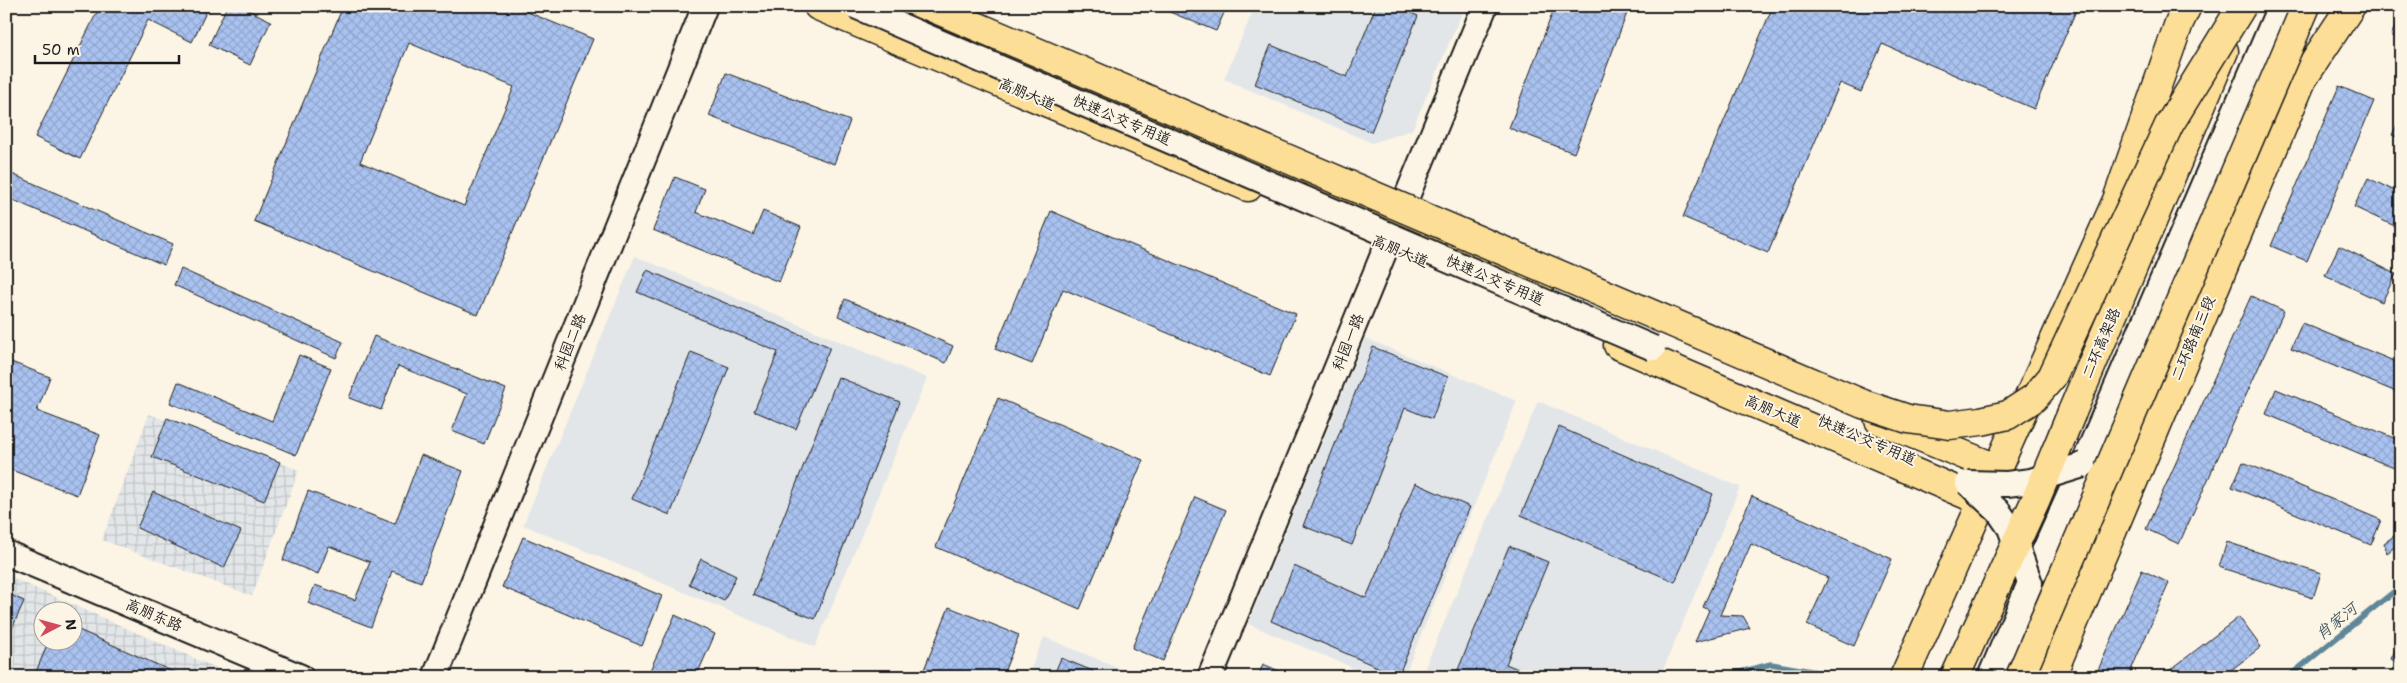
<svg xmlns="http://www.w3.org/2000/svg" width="2407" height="683" font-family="'Shantell Sans','LXGW WenKai TC',sans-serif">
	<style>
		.built { fill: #e3e6e8 }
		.industrial { fill: url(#industrial-grid); fill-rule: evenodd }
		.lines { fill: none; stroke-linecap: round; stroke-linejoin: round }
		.stream { stroke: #5f8799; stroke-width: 5.5 }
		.building { fill: url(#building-cross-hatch); stroke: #1c1c1c; fill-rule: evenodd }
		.minor-casing { stroke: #1c1c1c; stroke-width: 28 }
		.major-casing { stroke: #1c1c1c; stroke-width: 31 }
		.highway-casing { stroke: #1c1c1c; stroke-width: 31 }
		.minor { stroke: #fcf5e5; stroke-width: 24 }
		.major { stroke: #fdde96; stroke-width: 28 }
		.highway { stroke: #fdde96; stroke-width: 28 }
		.minor-bridge-casing { stroke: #1c1c1c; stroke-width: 28; stroke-linecap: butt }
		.highway-bridge-casing { stroke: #1c1c1c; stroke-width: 31; stroke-linecap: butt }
		.minor-bridge { stroke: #fcf5e5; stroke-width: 24 }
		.highway-bridge { stroke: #fdde96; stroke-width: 28 }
		.labels { text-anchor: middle; stroke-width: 4; stroke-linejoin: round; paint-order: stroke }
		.street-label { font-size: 15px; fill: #1c1c1c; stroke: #fcf5e5 }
		.water-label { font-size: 16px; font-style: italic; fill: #435a65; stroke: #fcf5e5 }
	</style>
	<defs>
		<pattern id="industrial-grid" width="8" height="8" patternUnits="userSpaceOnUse" patternTransform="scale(1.25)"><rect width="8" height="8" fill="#e3e6e8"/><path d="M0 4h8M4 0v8" fill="none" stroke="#c2c5c6"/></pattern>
		<pattern id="building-cross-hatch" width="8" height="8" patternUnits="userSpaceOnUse" patternTransform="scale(1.25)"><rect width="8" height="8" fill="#a9c2f0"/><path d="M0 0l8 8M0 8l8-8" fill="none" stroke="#91a6cd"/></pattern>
	</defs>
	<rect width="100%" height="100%" fill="#fcf5e5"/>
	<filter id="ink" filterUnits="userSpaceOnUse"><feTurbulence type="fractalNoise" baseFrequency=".02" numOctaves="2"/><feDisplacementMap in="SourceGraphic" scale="10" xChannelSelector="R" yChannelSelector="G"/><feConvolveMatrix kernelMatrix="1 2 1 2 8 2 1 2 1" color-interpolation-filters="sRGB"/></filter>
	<g filter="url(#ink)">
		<path class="built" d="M 1255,6 L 1465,6 L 1412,130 L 1372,143 L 1224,79 Z
			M 635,256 L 927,378 L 815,647 L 523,525 Z
			M 1365,338 L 1517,401 L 1404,677 L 1375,677 L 1248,624 Z
			M 1538,401 L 1740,487 L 1660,677 L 1421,677 Z
			M 1044,637 L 1141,677 L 1027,677 Z"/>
		<path class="industrial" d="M 149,414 L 299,470 L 252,596 L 102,540 Z
			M 6,575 L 237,677 L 6,677 ZM 42,610 L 72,610 L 72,640 L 42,640 Z"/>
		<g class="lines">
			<path class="stream" d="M 1722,677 L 1771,664 L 1829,674
				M 2288,677 L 2401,586"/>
		</g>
		<path class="building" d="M 100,6 L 209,6 L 192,42 L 148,20 L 80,159 L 35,137 Z
			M 227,6 L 240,6 L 271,21 L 250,65 L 209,45 Z
			M 331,6 L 513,6 L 593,39 L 478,315 L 254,221 L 341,11 ZM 409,43 L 514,87 L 464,206 L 360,162 Z
			M 1155,6 L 1227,6 L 1216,31 Z
			M 1376,6 L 1395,6 L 1418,16 L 1371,132 L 1255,84 L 1271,45 L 1347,77 Z
			M 1555,6 L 1610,6 L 1627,13 L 1574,153 L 1509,128 Z
			M 1773,6 L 2078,6 L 2034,109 L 1882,44 L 1861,92 L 1840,83 L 1768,253 L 1683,217 Z
			M 2401,16 L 2401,40 L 2391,35 Z
			M 726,73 L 850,121 L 834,164 L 709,116 Z
			M 2339,86 L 2374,101 L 2307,261 L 2271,246 Z
			M 2401,117 L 2401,139 L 2392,135 Z
			M 12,174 L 173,244 L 164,265 L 6,197 L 6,188 Z
			M 675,177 L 705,189 L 696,212 L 753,235 L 763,211 L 801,227 L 779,282 L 653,230 Z
			M 2368,178 L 2401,194 L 2401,229 L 2354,207 Z
			M 1051,211 L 1296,314 L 1270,376 L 1063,289 L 1032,364 L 995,349 Z
			M 2339,246 L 2396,274 L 2382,302 L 2325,275 Z
			M 181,269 L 343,342 L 336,358 L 174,285 Z
			M 647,270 L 830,347 L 796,429 L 754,411 L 778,352 L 637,292 Z
			M 2251,296 L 2284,311 L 2179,544 L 2146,529 Z
			M 845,299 L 953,346 L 946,363 L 838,316 Z
			M 2302,323 L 2401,364 L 2401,394 L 2291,348 Z
			M 374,336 L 506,389 L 484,444 L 452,431 L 467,394 L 398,366 L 381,410 L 349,398 Z
			M 1373,347 L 1448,377 L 1432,419 L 1405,408 L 1352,545 L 1303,526 Z
			M 691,352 L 729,367 L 670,515 L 632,499 Z
			M 299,355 L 331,368 L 296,455 L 170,403 L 178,382 L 272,421 Z
			M 6,360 L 50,377 L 37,411 L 100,435 L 77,495 L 6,468 Z
			M 838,377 L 900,402 L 815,619 L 753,595 Z
			M 2276,389 L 2401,441 L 2401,471 L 2266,414 Z
			M 998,398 L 1143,460 L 1080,609 L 936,547 Z
			M 167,418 L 280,462 L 264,501 L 152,457 Z
			M 1559,427 L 1713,494 L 1675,582 L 1521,515 Z
			M 421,455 L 463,471 L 421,582 L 392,571 L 371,627 L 308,603 L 315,585 L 355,600 L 370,562 L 329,546 L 318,574 L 283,560 L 308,491 L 395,524 Z
			M 2243,462 L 2381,520 L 2371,545 L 2232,487 Z
			M 1415,483 L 1470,507 L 1398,676 L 1271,621 L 1294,566 L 1366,598 Z
			M 153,492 L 241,531 L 224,568 L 137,528 Z
			M 1752,496 L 1892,559 L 1854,646 L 1807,625 L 1828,578 L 1751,544 L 1720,615 L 1743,616 L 1750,628 L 1695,642 L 1709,610 L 1703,607 Z
			M 1195,497 L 1226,510 L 1163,661 L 1132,648 Z
			M 2401,531 L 2401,542 L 2387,553 L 2384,543 Z
			M 523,537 L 662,596 L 642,646 L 502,587 Z
			M 2227,542 L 2321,573 L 2313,598 L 2219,567 Z
			M 1509,546 L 1548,562 L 1506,664 L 1537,677 L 1455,677 Z
			M 701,559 L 736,576 L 724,601 L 689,584 Z
			M 2142,570 L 2169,583 L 2128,677 L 2095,677 Z
			M 6,593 L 24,601 L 6,642 Z
			M 949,607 L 1019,635 L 1002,677 L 921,677 Z
			M 675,615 L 715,634 L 696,677 L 647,677 Z
			M 2239,617 L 2261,647 L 2222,677 L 2161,677 Z
			M 72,627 L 185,677 L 34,677 L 49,640 L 72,640 Z
			M 2401,638 L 2401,664 L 2391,659 Z
			M 1061,658 L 1093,671 L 1091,677 L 1053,677 Z
			M 1263,664 L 1293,677 L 1258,677 Z"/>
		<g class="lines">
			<defs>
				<path id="minor" d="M 6,553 L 301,677
					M 2030,583 L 2083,465 L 2280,6
					M 435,677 L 705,6
					M 1210,677 L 1485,6"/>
				<path id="major" d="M 818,6 L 1248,187
					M 889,6 L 1541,281
					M 1618,345 L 1981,501
					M 1879,420 L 1996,468
					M 1904,677 L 2117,200 L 2179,23 L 2187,6
					M 2051,677 L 2302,80 L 2351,6"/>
				<path id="highway" d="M 2072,412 L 2224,51"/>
			</defs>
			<use href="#minor" class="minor-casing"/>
			<use href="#major" class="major-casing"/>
			<use href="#highway" class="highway-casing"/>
			<use href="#minor" class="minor"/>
			<use href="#major" class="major"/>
			<use href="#highway" class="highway"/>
			<defs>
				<path id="minor-bridge" d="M 855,6 L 1653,348
					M 1968,483 L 1999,512 L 2010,528 L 2030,583 L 1990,677
					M 1968,483 L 2007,484 L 2031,481 L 2083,465"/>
				<path id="highway-bridge" d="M 929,6 L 1863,404 L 1908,419 L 1950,425 L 1981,421 L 2008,415 L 2034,398 L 2052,377 L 2169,125 L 2242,6
					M 1955,677 L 2036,499 L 2072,412
					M 2020,677 L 2306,6"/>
			</defs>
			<use href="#minor-bridge" class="minor-bridge-casing"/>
			<use href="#highway-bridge" class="highway-bridge-casing"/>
			<use href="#minor-bridge" class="minor-bridge"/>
			<use href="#highway-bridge" class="highway-bridge"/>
		</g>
	</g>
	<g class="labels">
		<g class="street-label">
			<text transform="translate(1027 94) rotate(23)" y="5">高朋大道</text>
			<text transform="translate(1122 120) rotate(23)" y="5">快速公交专用道</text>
			<text transform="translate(1400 251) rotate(23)" y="5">高朋大道</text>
			<text transform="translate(1495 280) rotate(23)" y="5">快速公交专用道</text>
			<text transform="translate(2193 338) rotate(-67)" y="5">二环路南三段</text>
			<text transform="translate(570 342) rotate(-68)" y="5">科园二路</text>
			<text transform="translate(1348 342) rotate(-68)" y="5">科园一路</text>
			<text transform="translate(2101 343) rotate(-67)" y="5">二环高架路</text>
			<text transform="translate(1773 411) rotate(23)" y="5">高朋大道</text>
			<text transform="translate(1867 440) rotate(23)" y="5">快速公交专用道</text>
			<text transform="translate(154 615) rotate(23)" y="5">高朋东路</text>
		</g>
		<g class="water-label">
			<text transform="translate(2336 621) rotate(-39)" y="6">肖家河</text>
		</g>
	</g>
	<rect width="2407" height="683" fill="none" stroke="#fcf5e5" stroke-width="25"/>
	<rect x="12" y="12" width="2382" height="658" fill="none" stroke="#1c1c1c" stroke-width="2" filter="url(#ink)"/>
	<g transform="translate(58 626) rotate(84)"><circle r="24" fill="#fcf5e5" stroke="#a29e95"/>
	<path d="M0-4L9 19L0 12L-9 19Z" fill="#d1495b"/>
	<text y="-8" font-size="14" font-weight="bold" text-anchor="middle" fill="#1c1c1c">N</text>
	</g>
	<path d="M35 55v8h144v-8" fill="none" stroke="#1c1c1c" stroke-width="2.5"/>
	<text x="42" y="55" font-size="15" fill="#1c1c1c" stroke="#fcf5e5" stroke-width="4" paint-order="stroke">50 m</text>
</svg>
